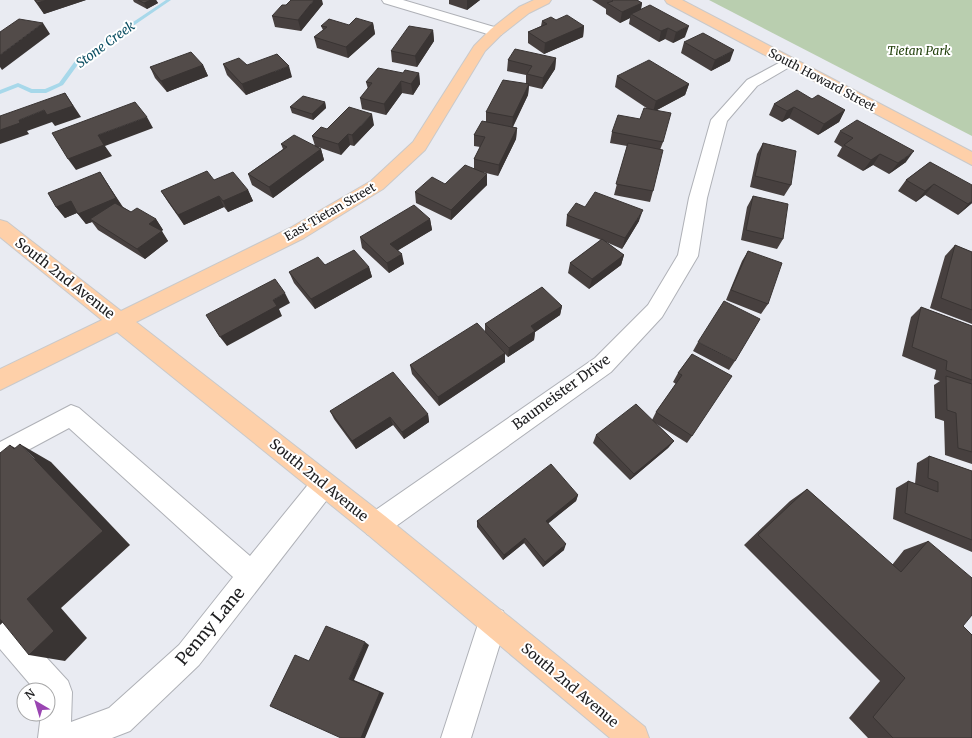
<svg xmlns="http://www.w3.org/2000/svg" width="972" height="738" font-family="Merriweather,serif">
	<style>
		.green { fill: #b9ceaf }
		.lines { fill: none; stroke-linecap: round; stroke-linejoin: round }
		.stream { fill: #a7d8ea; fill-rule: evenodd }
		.minor-casing { stroke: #afb1b7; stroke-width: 2 }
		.major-casing { stroke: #c9c9ca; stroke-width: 2 }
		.minor { fill: #fff; fill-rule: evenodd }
		.major { fill: #fed0a9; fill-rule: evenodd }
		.wall { fill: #47403f }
		.shaded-wall { fill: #393433 }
		.building { fill: #524b49; stroke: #393433 }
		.labels { text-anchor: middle; stroke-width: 4; stroke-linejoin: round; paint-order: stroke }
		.far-park-label { font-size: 12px; font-style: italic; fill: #1f3e08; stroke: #fff }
		.far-street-label { font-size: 12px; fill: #202022; stroke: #fff }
		.far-water-label { font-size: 13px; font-style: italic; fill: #0b4e62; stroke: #fff }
		.street-label { font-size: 14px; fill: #202022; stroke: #fff }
		.near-street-label { font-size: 17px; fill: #202022; stroke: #fff }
	</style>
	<rect width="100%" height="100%" fill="#e9ebf2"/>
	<path class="green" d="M 709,0 L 972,0 L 972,136 Z"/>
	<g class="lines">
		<path class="stream" d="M 166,0 L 171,0 L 79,63 L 63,85 L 46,93 L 31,93 L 18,87 L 0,94 L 0,90 L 18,83 L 32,89 L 45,89 L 59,83 L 75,61 Z"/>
		<defs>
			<path id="minor" d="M 382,0 L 403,0 L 501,29 L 503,32 L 501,35 L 491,35 L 384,3 Z
				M 788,58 L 793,59 L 795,62 L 793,65 L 757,86 L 727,121 L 707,198 L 698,256 L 662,317 L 611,372 L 385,534 L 376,538 L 367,534 L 363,525 L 367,516 L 595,358 L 648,305 L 678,255 L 689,198 L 711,120 L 747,80 Z
				M 71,405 L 79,408 L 250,556 L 315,476 L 324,472 L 333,476 L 336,484 L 333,492 L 199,665 L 130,731 L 112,738 L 38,738 L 41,714 L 48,714 L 48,690 L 35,690 L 0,649 L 0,614 L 10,618 L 68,681 L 72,692 L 71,722 L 109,708 L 179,645 L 233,577 L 69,428 L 0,465 L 0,442 Z
				M 493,607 L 503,611 L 507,621 L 471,738 L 441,738 L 479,621 L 483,611 Z"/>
			<path id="major" d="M 534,0 L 551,0 L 549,3 L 529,13 L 501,35 L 485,51 L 425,150 L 383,189 L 304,238 L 136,322 L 385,516 L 645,727 L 649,738 L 610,738 L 367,534 L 117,332 L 0,390 L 0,369 L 102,320 L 0,237 L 0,220 L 7,222 L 121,311 L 290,228 L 371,181 L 413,142 L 474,46 L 491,29 L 519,7 Z
				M 665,0 L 682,0 L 972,152 L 972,165 L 667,3 Z"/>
		</defs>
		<use href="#minor" class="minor-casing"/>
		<use href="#major" class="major-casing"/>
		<use href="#minor" class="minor"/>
		<use href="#major" class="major"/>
	</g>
	<path class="wall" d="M 34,0 L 86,0 L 44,14 Z
		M 133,0 L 156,0 L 158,3 L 147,9 L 134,2 Z
		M 449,0 L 480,0 L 467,10 L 449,4 Z
		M 592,0 L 637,0 L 642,3 L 641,9 L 685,37 L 673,43 L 665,39 L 659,42 L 629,24 L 630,18 L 620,23 L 606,14 L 606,9 Z
		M 323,4 L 301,31 L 275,27 L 272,16 L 286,5 Z
		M 542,21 L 584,26 L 583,37 L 544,54 L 528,43 L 528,32 L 541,26 Z
		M 373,23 L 375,34 L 348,58 L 317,48 L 314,37 L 323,30 L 321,26 L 349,25 Z
		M 433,30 L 434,41 L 417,67 L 392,62 L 391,51 Z
		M 684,42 L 730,61 L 711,71 L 681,53 Z
		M 556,58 L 555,69 L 542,89 L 529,86 L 528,95 L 513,127 L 517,128 L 516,139 L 498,176 L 482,172 L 487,185 L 451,220 L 416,203 L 415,192 L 445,184 L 474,168 L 474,159 L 480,147 L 474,146 L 474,135 L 486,121 L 486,112 L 526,84 L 526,75 L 507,71 L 508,60 Z
		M 223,64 L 247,65 L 292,77 L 246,95 L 227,75 Z
		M 203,65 L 208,76 L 167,92 L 155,78 L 150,67 Z
		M 403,73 L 419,73 L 420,84 L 413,95 L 402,93 L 386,115 L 362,109 L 360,98 L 368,89 L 366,82 Z
		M 617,76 L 689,84 L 685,95 L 657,110 L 663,142 L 660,150 L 653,191 L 650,202 L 614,195 L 627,146 L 610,143 L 612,132 L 640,119 L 648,109 L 615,87 Z
		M 812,99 L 845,110 L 839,122 L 818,135 L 789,118 L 782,122 L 769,115 L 774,104 Z
		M 325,102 L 326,108 L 313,120 L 292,113 L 290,107 Z
		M 374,125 L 354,146 L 350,145 L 341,155 L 318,147 L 321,149 L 324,160 L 273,198 L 252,185 L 248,174 L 283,149 L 281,144 L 315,146 L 312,136 L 327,129 Z
		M 840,131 L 906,162 L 889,174 L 873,165 L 863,171 L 837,156 L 842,147 L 834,142 Z
		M 763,143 L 791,185 L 784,196 L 750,187 L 757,154 Z
		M 930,162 L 972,203 L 958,215 L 925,195 L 916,202 L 898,191 L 906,180 Z
		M 214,180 L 248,190 L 253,201 L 228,212 L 224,207 L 184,225 L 168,202 L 161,191 Z
		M 107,183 L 123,207 L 131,212 L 156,219 L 163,230 L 161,231 L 168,241 L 145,259 L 98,230 L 92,222 L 86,224 L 77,213 L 65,218 L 56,207 Z
		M 753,196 L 783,239 L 777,249 L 741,240 L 747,207 Z
		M 585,207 L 639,221 L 622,249 L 606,242 L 624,255 L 621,265 L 589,289 L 568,273 L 570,263 L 601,240 L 566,226 L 567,215 Z
		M 430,219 L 432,230 L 398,250 L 404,264 L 389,273 L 362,248 L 360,237 Z
		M 955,245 L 972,252 L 972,324 L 930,308 L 945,256 Z
		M 748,251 L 768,304 L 761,314 L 726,300 L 742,261 Z
		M 325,265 L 369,267 L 372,277 L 315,309 L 294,283 L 289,272 Z
		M 562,306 L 560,315 L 535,332 L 534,340 L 508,357 L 505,354 L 505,362 L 439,406 L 412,374 L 410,365 L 485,332 L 485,324 Z
		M 921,307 L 972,326 L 972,464 L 945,455 L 944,421 L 935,418 L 934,385 L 940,381 L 934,379 L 936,370 L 902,356 L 911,317 Z
		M 698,342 L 735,361 L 729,370 L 693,351 Z
		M 692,354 L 692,436 L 687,443 L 655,423 L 674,441 L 668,448 L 630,480 L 593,443 L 596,435 L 652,420 L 656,412 L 676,384 L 673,382 L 678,373 Z
		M 330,411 L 428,414 L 429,422 L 404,439 L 393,425 L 356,449 L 334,419 Z
		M 929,456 L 972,471 L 972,552 L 893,519 L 896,488 L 908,481 L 915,484 L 917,463 Z
		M 807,489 L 892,565 L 904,550 L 928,541 L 963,626 L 972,738 L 868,738 L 849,718 L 880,681 L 744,545 L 790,501 Z
		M 578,495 L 576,501 L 548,523 L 564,550 L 543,567 L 524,543 L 503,560 L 477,527 L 477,521 Z"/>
	<path class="shaded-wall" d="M 47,0 L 86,0 L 44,14 L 37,3 Z
		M 151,0 L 156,0 L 158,3 L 147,9 L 144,3 Z
		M 314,0 L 322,0 L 323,4 L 301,31 L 298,20 Z
		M 467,0 L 480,0 L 467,10 Z
		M 642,3 L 640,14 L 631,14 L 630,18 L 620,23 L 622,12 Z
		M 43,23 L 50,34 L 2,70 L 0,67 L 0,55 Z
		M 373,23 L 375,34 L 348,58 L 346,47 Z
		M 584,26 L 583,37 L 544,54 L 545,43 Z
		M 689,26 L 685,37 L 673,43 L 676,32 Z
		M 668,28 L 665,39 L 659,42 L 661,31 Z
		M 433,30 L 434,41 L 417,67 L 415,56 Z
		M 734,50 L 730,61 L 711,71 L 715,60 Z
		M 556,58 L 555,69 L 542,89 L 543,78 Z
		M 203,65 L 208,76 L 167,92 L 161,81 Z
		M 289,66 L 292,77 L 246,95 L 242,84 Z
		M 419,73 L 420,84 L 413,95 L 411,84 Z
		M 401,81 L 402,93 L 386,115 L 384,104 Z
		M 529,84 L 528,95 L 512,128 L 513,117 Z
		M 689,84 L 685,95 L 653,112 L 656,101 Z
		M 65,93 L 81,117 L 55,126 L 52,122 L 27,131 L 29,134 L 0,144 L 0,130 L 19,120 L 44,110 Z
		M 325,102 L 326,108 L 313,120 L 312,114 Z
		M 794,107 L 789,118 L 782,122 L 787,111 Z
		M 845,110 L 839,122 L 818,135 L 824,124 Z
		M 372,114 L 374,125 L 354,146 L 352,135 Z
		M 147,117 L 153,128 L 105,146 L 112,156 L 76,170 L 68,159 L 98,135 Z
		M 517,128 L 516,139 L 498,176 L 499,165 Z
		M 348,134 L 350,145 L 341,155 L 338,144 Z
		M 321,149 L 324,160 L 273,198 L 269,187 Z
		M 914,151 L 906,162 L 889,174 L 898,163 Z
		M 880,154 L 873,165 L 863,171 L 871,160 Z
		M 100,172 L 123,208 L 90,219 L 92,222 L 86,224 L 78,214 Z
		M 487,174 L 487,185 L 451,220 L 451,210 Z
		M 934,184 L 925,195 L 916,202 L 925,191 Z
		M 248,190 L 253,201 L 228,212 L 223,201 Z
		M 219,196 L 224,207 L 184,225 L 178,215 Z
		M 71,201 L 79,212 L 65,218 L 56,207 Z
		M 972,201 L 972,203 L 958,215 L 968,204 Z
		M 643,210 L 639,221 L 622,249 L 625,238 Z
		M 156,219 L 163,230 L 157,234 L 149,224 Z
		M 430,219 L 432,230 L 392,254 L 390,244 Z
		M 162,231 L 168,241 L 145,259 L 137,249 Z
		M 402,254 L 404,264 L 389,273 L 387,263 Z
		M 624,255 L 621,265 L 589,289 L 592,279 Z
		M 369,267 L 372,277 L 315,309 L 311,299 Z
		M 285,293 L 290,303 L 279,309 L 282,316 L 227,346 L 220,337 L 273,300 Z
		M 562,306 L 560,315 L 535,332 L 534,340 L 508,357 L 509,348 L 531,326 Z
		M 505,353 L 505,362 L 439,406 L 438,397 Z
		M 428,414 L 429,422 L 404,439 L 402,432 Z
		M 390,417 L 393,425 L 356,449 L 352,441 Z
		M 674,441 L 668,448 L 630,480 L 634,474 Z
		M 20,444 L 51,462 L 130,545 L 61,608 L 87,638 L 65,661 L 29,655 L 27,599 L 14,449 L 10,445 L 35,459 Z
		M 578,495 L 576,501 L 544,527 L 546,521 Z
		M 525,538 L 524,543 L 503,560 L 504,555 Z
		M 566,544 L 564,550 L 543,567 L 545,562 Z
		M 0,607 L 20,607 L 0,625 Z
		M 365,642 L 369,645 L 354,680 L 384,693 L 365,738 L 361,738 L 349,679 Z"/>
	<path class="building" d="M 35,0 L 47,0 L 37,3 Z
		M 138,0 L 151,0 L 144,3 Z
		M 291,0 L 314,0 L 298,20 L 272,16 L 282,5 L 286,5 Z
		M 612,0 L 637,0 L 642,3 L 622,12 L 607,3 L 613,1 Z
		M 650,5 L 689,26 L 676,32 L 668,28 L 661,31 L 631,14 Z
		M 567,15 L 584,26 L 545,43 L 528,32 L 547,24 L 542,21 L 551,17 L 556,20 Z
		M 356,18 L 373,23 L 346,47 L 314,37 L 327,27 L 321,26 L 329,19 L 349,25 Z
		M 19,19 L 43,23 L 0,55 L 0,32 Z
		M 409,26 L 433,30 L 415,56 L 391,51 Z
		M 703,33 L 734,50 L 715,60 L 684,42 Z
		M 515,49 L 556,58 L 543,78 L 527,74 L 532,66 L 508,60 Z
		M 191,52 L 203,65 L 161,81 L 150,67 Z
		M 277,54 L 289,66 L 242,84 L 223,64 L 239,58 L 247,65 Z
		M 649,60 L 689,84 L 656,101 L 617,76 Z
		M 378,68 L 403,73 L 405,70 L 419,73 L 411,84 L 401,81 L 384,104 L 360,98 L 372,83 L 366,82 Z
		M 503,80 L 529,84 L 513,117 L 486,112 Z
		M 797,90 L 812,99 L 818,95 L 845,110 L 824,124 L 794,107 L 787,111 L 774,104 Z
		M 65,93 L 73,106 L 47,115 L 44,110 L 19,120 L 20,123 L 0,130 L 0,116 Z
		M 303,96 L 325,102 L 312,114 L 290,107 Z
		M 135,102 L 147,117 L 98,135 L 104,145 L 68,159 L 52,133 Z
		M 349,107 L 372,114 L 352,135 L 348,134 L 338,144 L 312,136 L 321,127 L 327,129 Z
		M 644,108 L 671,113 L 663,142 L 612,132 L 618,115 L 640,119 Z
		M 857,120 L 914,151 L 898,163 L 880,154 L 871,160 L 844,145 L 853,138 L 840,131 Z
		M 482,121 L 517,128 L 499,165 L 474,159 L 485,137 L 474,135 Z
		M 294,135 L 321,149 L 269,187 L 248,174 L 287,147 L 281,144 Z
		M 628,143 L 663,150 L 653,191 L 616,184 Z
		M 763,143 L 796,151 L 791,185 L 755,176 Z
		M 930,162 L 972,185 L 972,201 L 968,204 L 934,184 L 925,191 L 906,180 Z
		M 465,165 L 487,174 L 451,210 L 415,192 L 432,177 L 445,184 Z
		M 207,171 L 214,180 L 233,172 L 248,190 L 223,201 L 219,196 L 178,215 L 161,191 Z
		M 100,172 L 116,198 L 78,214 L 71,201 L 56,207 L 48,193 Z
		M 595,192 L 643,210 L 625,238 L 567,215 L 576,203 L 585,207 Z
		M 753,196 L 788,204 L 783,239 L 746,230 Z
		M 115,203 L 131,212 L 137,208 L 156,219 L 149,224 L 162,231 L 137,249 L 90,219 Z
		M 414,205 L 430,219 L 390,244 L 402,254 L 387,263 L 360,237 Z
		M 602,239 L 624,255 L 592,279 L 570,263 Z
		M 955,245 L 972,252 L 972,310 L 941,298 Z
		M 354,250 L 369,267 L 311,299 L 289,272 L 318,257 L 325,265 Z
		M 748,251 L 782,263 L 768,304 L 731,290 Z
		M 275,279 L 285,293 L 273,300 L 277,306 L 220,337 L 206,315 Z
		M 542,287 L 562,306 L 531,326 L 535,331 L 509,348 L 485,324 Z
		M 724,301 L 760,319 L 735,361 L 698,342 Z
		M 921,307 L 972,326 L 972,380 L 946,370 L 947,361 L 912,347 Z
		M 477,323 L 505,353 L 438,397 L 410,365 Z
		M 692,354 L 732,376 L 692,436 L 656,412 L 682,375 L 678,373 Z
		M 393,372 L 428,414 L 402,432 L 390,417 L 352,441 L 330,411 Z
		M 946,376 L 972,384 L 972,452 L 958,448 L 956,413 L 947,410 Z
		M 636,404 L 674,441 L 634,474 L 596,435 Z
		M 20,444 L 103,531 L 27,599 L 54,631 L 29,655 L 0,619 L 0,453 L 10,445 L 14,449 Z
		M 929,456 L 972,471 L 972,540 L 905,513 L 908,481 L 938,492 L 938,482 L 928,478 Z
		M 551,464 L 578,495 L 546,521 L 566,544 L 545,562 L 525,538 L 504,555 L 477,521 Z
		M 807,489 L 901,572 L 928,541 L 972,578 L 972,615 L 963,626 L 972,635 L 972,738 L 893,738 L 873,717 L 905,678 L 758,535 Z
		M 326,626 L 365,642 L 349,679 L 380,692 L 361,738 L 341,738 L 270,706 L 295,655 L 309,661 Z"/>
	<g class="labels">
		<g class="far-park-label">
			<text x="919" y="55">Tietan Park</text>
		</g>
		<g class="far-street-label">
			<text transform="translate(822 80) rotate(28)" y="4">South Howard Street</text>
			<text transform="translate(330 212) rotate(-30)" y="4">East Tietan Street</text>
		</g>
		<g class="far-water-label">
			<text transform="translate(105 44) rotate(-36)" y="5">Stone Creek</text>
		</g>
		<g class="street-label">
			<text transform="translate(65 278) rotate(38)" y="5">South 2nd Avenue</text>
			<text transform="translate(561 392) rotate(-36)" y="5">Baumeister Drive</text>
			<text transform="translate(319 480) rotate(39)" y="5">South 2nd Avenue</text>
			<text transform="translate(570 685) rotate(40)" y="5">South 2nd Avenue</text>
		</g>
		<g class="near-street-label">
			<text transform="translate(210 626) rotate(-50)" y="6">Penny Lane</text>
		</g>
	</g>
	<g transform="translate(36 702) rotate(322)"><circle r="19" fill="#ffffff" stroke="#a6a6a7"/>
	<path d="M0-3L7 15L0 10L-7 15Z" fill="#9a45b2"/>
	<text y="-6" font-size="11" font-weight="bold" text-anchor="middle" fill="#202022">N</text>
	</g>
</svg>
